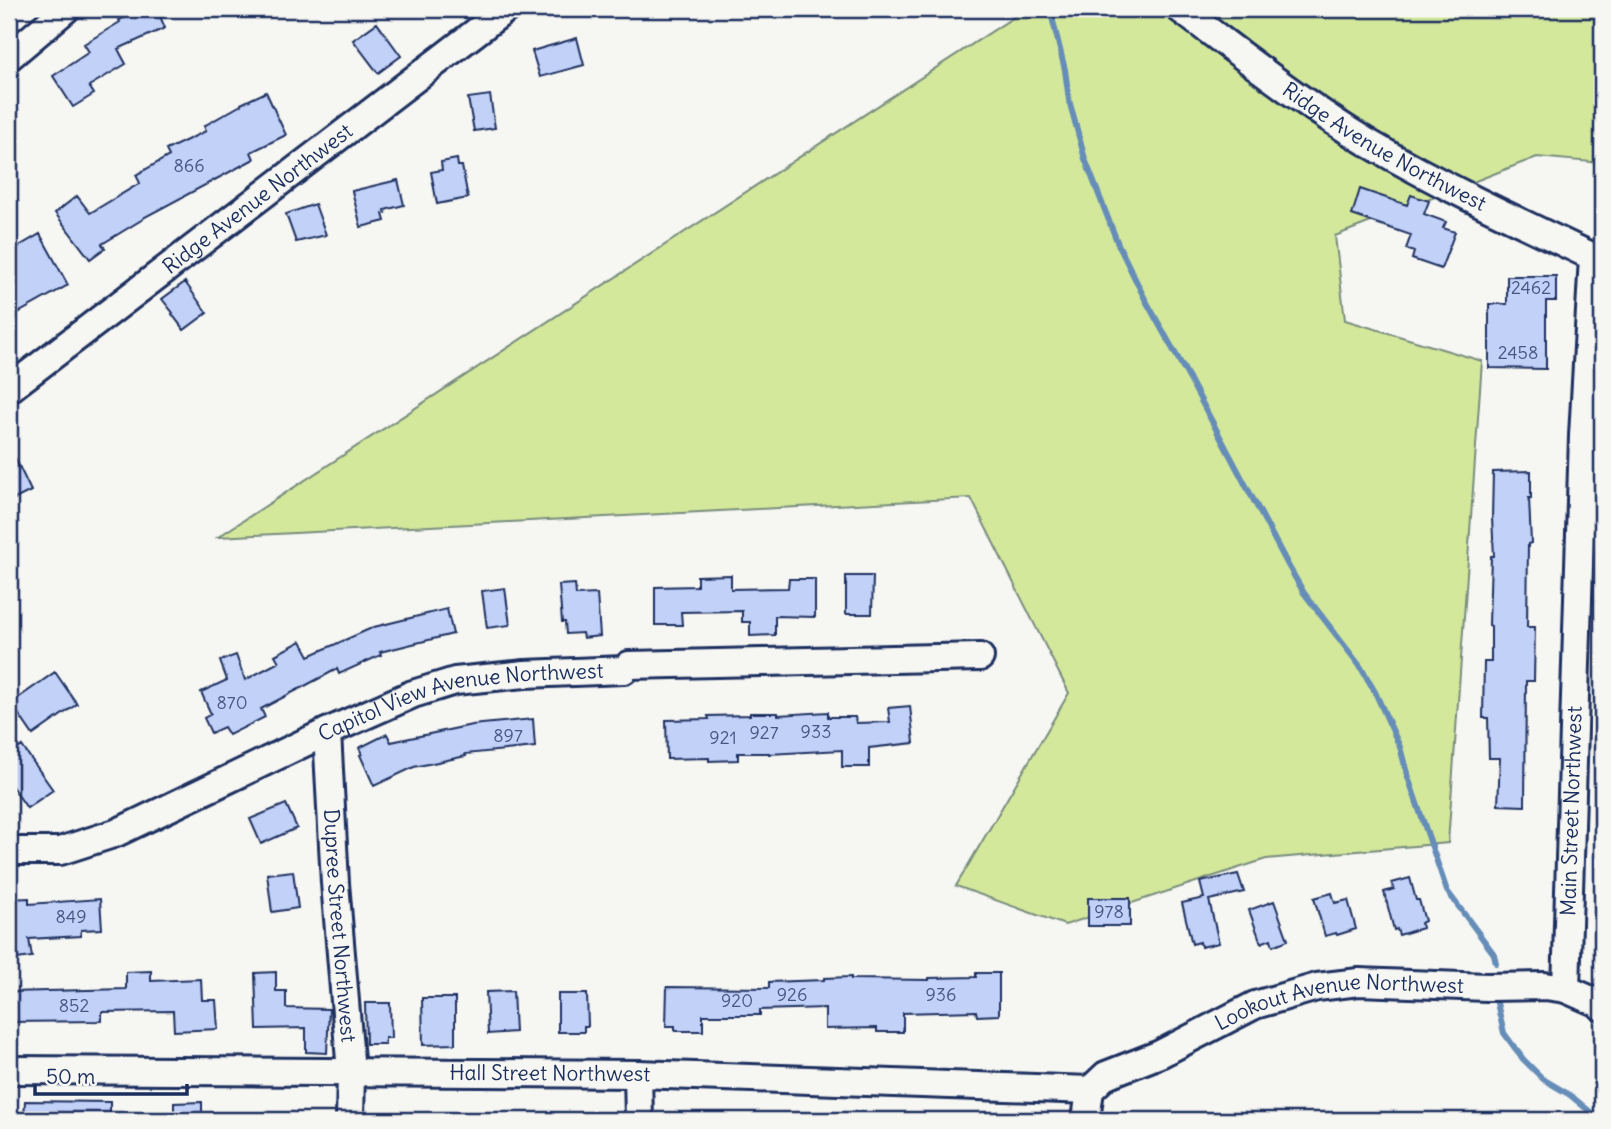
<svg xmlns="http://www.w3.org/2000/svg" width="1611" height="1129" font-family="Delius,sans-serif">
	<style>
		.green { fill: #d4e89c; stroke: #788c7d; stroke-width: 2 }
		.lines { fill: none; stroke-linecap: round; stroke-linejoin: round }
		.stream { stroke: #658db8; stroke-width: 6 }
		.building { fill: #c2d1f8; stroke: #1b2f5e; stroke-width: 2 }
		.minor-casing { stroke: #1b2f5e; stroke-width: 32 }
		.minor { stroke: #f6f6f2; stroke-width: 26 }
		.labels { text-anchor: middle; stroke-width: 6; stroke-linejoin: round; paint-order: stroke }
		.number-label { font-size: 18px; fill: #455884 }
		.street-label { font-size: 21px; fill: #1b2f5e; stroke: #f6f6f2 }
	</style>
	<rect width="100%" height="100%" fill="#f6f6f2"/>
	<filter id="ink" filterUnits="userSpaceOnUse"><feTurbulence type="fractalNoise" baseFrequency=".0143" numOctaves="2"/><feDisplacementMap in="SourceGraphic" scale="14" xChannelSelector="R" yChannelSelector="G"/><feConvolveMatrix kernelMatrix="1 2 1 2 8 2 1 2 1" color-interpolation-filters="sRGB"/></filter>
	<g filter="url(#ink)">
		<path class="green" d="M 1026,9 L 1602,9 L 1602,163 L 1537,157 L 1335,236 L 1345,320 L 1482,361 L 1448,843 L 1266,859 L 1065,925 L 956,886 L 1069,693 L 971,498 L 218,537 Z"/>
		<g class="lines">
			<path class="stream" d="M 1050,9 L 1065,70 L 1069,100 L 1085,159 L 1118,244 L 1145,299 L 1189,378 L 1289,567 L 1304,593 L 1360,666 L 1375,692 L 1400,747 L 1408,777 L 1447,891 L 1494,954 L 1496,963
				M 1497,1003 L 1504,1033 L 1523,1059 L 1543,1079 L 1570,1095 L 1600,1120"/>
		</g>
		<path class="building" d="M 144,9 L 157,9 L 165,28 L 118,49 L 126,64 L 89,86 L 94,94 L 73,107 L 53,76 L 89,52 L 84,44 L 120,22 L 119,20 Z
			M 377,23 L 401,56 L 378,73 L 353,40 Z
			M 577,38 L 584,65 L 540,77 L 532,51 Z
			M 266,92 L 286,135 L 251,152 L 254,159 L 143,218 L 143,219 L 102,244 L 105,248 L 90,259 L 55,213 L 77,196 L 90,213 L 140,183 L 136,175 L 169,156 L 166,150 L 206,131 L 204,126 L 241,105 L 241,104 Z
			M 490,95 L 495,128 L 474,131 L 468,98 Z
			M 457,159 L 458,166 L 462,166 L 468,198 L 437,204 L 431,172 L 442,170 L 441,162 Z
			M 398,180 L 404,205 L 385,210 L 386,213 L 383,214 L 385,221 L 361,227 L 352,191 Z
			M 1360,189 L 1407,205 L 1411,195 L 1429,201 L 1424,214 L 1446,222 L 1443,228 L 1455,232 L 1441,269 L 1412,259 L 1414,252 L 1406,249 L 1411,235 L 1352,215 Z
			M 315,204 L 326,235 L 296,242 L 286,214 Z
			M 40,234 L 68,285 L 9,318 L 9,252 Z
			M 1507,276 L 1556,276 L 1556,301 L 1546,301 L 1546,369 L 1489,368 L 1489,304 L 1507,304 Z
			M 185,282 L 207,313 L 184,330 L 172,314 L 173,313 L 162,299 Z
			M 9,445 L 31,491 L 9,502 Z
			M 1531,471 L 1531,498 L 1529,498 L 1531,543 L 1528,544 L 1527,627 L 1535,627 L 1534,681 L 1526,681 L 1525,806 L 1498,805 L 1500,758 L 1489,758 L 1488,718 L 1483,718 L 1484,662 L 1491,662 L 1491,626 L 1489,625 L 1491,556 L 1494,556 L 1492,518 L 1493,472 Z
			M 731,575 L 731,589 L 788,588 L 789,579 L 815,579 L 815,617 L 775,616 L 775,635 L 750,636 L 750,622 L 742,622 L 742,611 L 681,612 L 682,625 L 655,625 L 655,587 L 697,586 L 697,576 Z
			M 846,576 L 873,576 L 872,614 L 846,614 Z
			M 575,584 L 576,595 L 597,594 L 600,636 L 583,638 L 582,633 L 566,634 L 565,622 L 562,622 L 559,585 Z
			M 505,588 L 510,625 L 487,628 L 482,591 Z
			M 447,609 L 453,634 L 380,652 L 381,655 L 339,674 L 337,669 L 261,709 L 265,717 L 229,735 L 224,727 L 211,733 L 204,718 L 211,714 L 201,692 L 227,680 L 220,661 L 236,655 L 245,680 L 279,662 L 275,655 L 301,641 L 309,656 L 374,627 Z
			M 55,672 L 77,704 L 33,735 L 11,703 Z
			M 910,706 L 914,743 L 869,748 L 869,767 L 842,767 L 842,750 L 769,754 L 769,753 L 738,753 L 738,760 L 709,761 L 709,758 L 667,759 L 666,720 L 709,719 L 708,716 L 750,715 L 750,713 L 778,713 L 778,715 L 828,712 L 828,717 L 855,717 L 856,723 L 890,722 L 888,708 Z
			M 533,719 L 535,747 L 465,754 L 466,756 L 414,767 L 374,786 L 360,755 L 362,754 L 359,748 L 387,734 L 391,742 L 472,725 Z
			M 22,746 L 53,790 L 27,808 L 9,782 L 9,755 Z
			M 286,804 L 297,828 L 261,844 L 250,819 Z
			M 293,871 L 298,908 L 272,912 L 267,874 Z
			M 1238,874 L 1244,892 L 1209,900 L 1219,943 L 1201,947 L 1200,942 L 1192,944 L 1182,903 L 1204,898 L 1200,882 Z
			M 1410,878 L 1416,900 L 1419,900 L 1425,921 L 1421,923 L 1422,928 L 1399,935 L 1397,929 L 1394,930 L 1384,892 L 1394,889 L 1392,883 Z
			M 1332,893 L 1335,903 L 1348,900 L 1356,929 L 1337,935 L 1336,933 L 1325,936 L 1314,898 Z
			M 29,898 L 29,904 L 100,899 L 102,929 L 81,930 L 81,936 L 29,939 L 32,957 L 9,960 L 9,899 Z
			M 1088,898 L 1130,898 L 1130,926 L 1088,926 Z
			M 1274,901 L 1288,940 L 1273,946 L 1271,939 L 1261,943 L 1249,910 Z
			M 151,971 L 151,981 L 201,979 L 202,1000 L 216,1000 L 218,1029 L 174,1031 L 173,1011 L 102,1012 L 102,1021 L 9,1022 L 9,992 L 126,989 L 126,972 Z
			M 276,972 L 276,991 L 286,991 L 286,1008 L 329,1009 L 327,1053 L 306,1052 L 306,1028 L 257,1029 L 255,973 Z
			M 976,973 L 999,973 L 999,1015 L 977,1016 L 976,1011 L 903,1013 L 903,1032 L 877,1032 L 877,1028 L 825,1029 L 825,1008 L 760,1010 L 760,1015 L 703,1015 L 703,1031 L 675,1031 L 675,1026 L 666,1026 L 667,987 L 769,988 L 769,982 L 824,980 L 824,978 L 851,977 L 851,979 L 929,980 L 929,978 L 976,977 Z
			M 513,991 L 515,1032 L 488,1034 L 486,992 Z
			M 558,994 L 587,994 L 588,1026 L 584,1026 L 584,1032 L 558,1032 Z
			M 422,998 L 455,998 L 455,1044 L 423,1045 Z
			M 365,1003 L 390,1003 L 391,1038 L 385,1038 L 385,1044 L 366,1044 Z
			M 25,1101 L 110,1102 L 110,1118 L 106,1118 L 106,1120 L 24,1120 Z
			M 202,1102 L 202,1120 L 174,1120 L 174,1103 Z"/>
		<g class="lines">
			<defs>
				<g id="minor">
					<path id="s1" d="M 1180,9 C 1242,55 1303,104 1370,144 C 1445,188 1524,224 1602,261"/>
					<path d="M 9,57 L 66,9"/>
					<path id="s2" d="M 9,389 L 506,9"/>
					<path id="s3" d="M 327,732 L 335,883 L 351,1072 L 350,1120"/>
					<path id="s4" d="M 9,851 L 60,851 L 116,833 L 327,732 L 413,694 L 455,681 L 525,674 L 624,670 L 629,665 L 980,657"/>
					<path id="s5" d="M 1566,989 L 1583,436 L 1593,257"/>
					<path id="s6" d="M 9,1070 L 638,1074 L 1090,1090"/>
					<path d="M 638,1074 L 639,1120"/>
					<path id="s7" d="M 1090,1090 L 1106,1075 L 1160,1054 L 1255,1005 L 1317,987 L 1359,982 L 1487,987 L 1545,986 L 1566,989 L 1598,1003 L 1602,1007"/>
					<path d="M 1086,1120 L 1090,1090"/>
				</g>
			</defs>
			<use href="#minor" class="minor-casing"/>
			<use href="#minor" class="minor"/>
		</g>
	</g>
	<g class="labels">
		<g class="number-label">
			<text x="189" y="172">866</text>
			<text x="1531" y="294">2462</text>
			<text x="1518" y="359">2458</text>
			<text x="232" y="709">870</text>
			<text x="816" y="738">933</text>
			<text x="764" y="739">927</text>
			<text x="508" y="742">897</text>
			<text x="723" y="744">921</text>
			<text x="1109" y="918">978</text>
			<text x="71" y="923">849</text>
			<text x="792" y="1001">926</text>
			<text x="941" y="1001">936</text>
			<text x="737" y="1007">920</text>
			<text x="74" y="1012">852</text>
		</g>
		<g class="street-label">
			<text dy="7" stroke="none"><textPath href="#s1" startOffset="247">Ridge Avenue Northwest</textPath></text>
			<text dy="7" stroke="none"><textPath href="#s2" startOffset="313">Ridge Avenue Northwest</textPath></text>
			<text dy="7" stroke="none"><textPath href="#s4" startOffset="483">Capitol View Avenue Northwest</textPath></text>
			<text dy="7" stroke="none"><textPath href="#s5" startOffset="178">Main Street Northwest</textPath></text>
			<text dy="7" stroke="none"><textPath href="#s3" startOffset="194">Dupree Street Northwest</textPath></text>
			<text dy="7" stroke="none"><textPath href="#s7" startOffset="271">Lookout Avenue Northwest</textPath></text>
			<text dy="7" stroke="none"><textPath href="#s6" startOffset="541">Hall Street Northwest</textPath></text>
		</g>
	</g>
	<rect width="1611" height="1129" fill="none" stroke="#f6f6f2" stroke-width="35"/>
	<rect x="18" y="18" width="1576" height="1094" fill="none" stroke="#1b2f5e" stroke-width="2.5" filter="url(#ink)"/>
	<path d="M35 1084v10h152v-10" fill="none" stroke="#1b2f5e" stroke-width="3.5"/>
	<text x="46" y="1084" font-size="21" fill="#1b2f5e" stroke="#f6f6f2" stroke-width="5" paint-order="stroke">50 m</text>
</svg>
